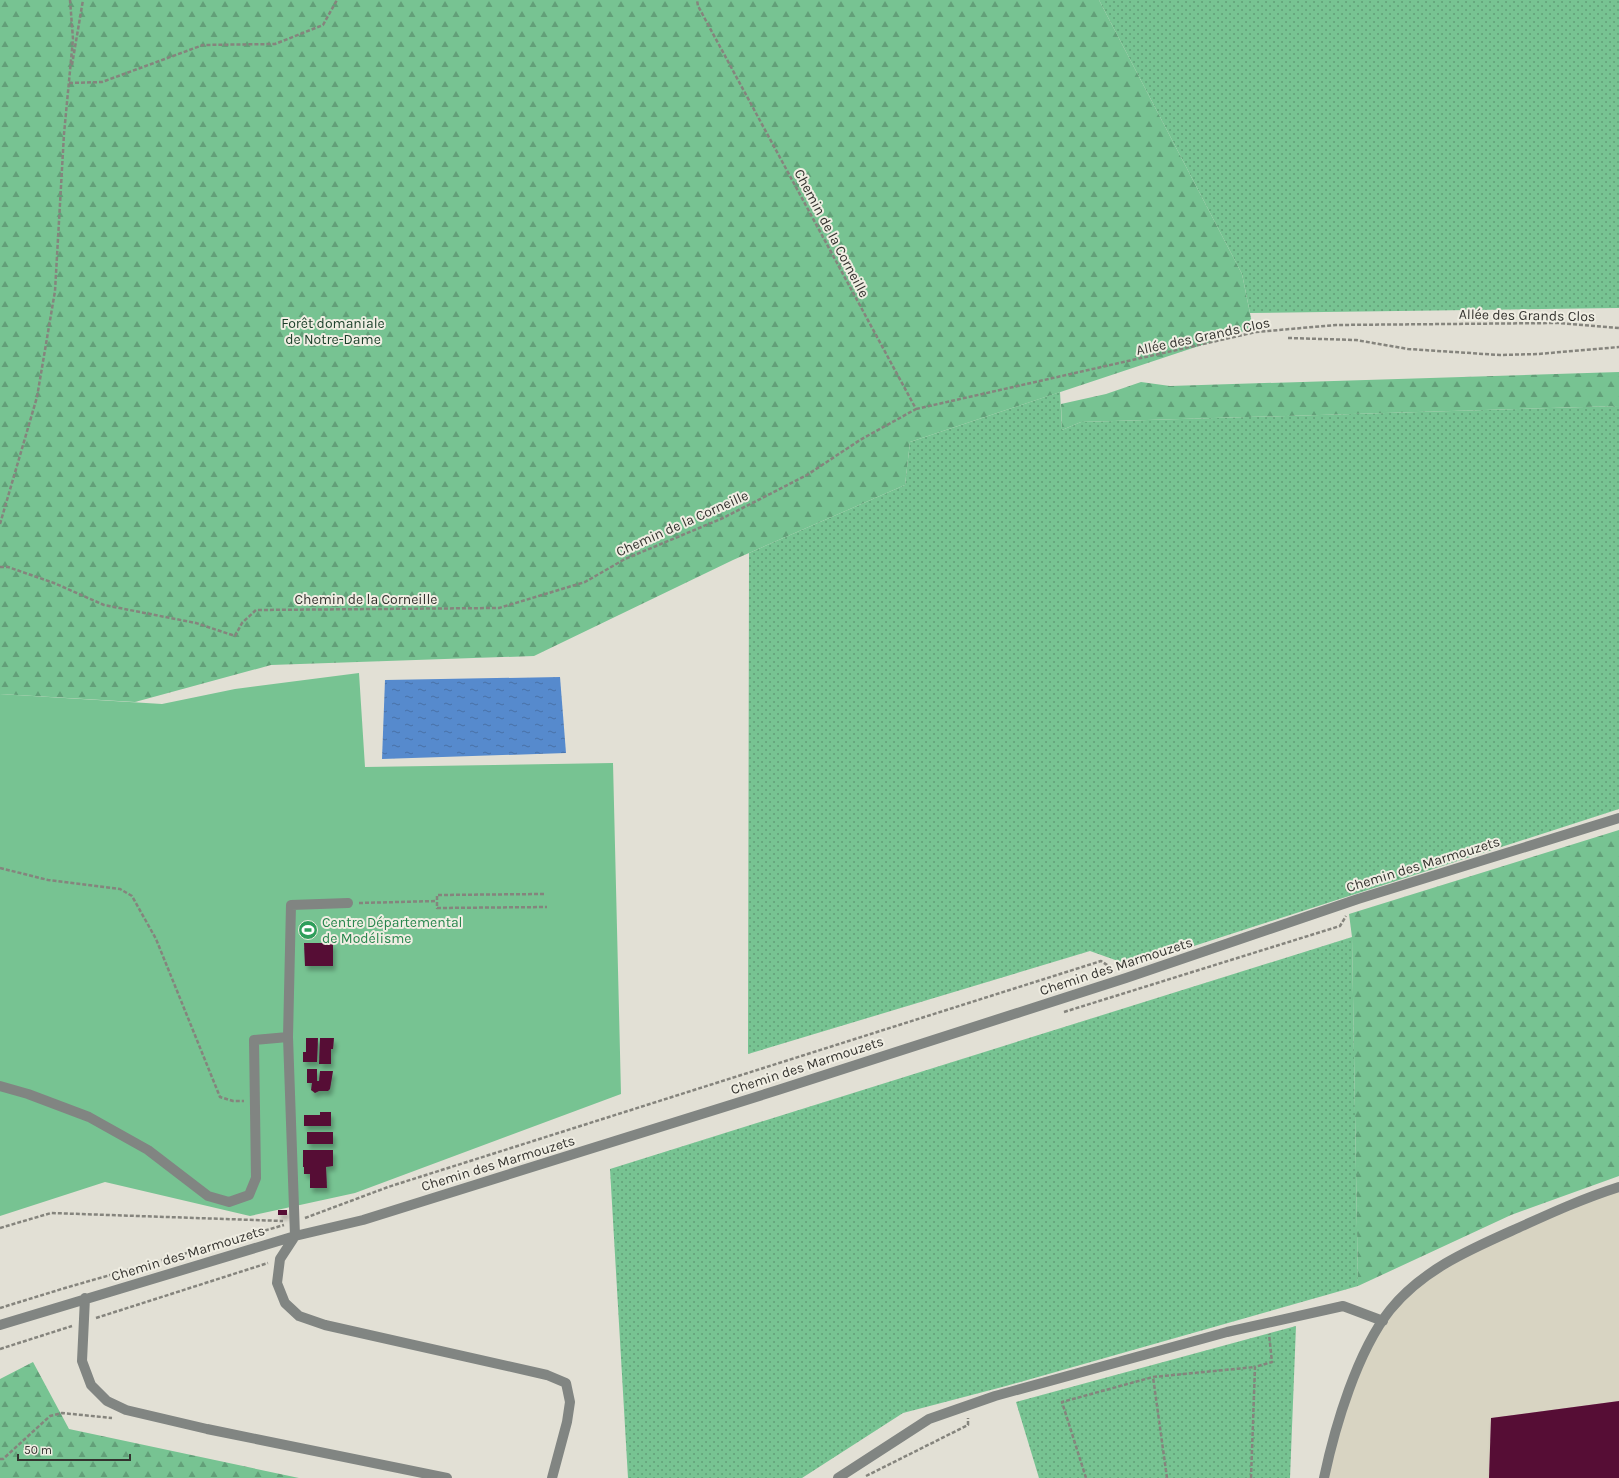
<svg xmlns="http://www.w3.org/2000/svg" width="1619" height="1478" font-family="Karla,sans-serif">
	<style>
		.built { fill: #d8d4c2 }
		.grass { fill: url(#grass-dots) }
		.forest { fill: url(#forest-firs) }
		.pitch { fill: #77c392 }
		.water { fill: url(#water-ripples) }
		.building { fill: #570936; filter: url(#shadow) }
		.lines { fill: none; stroke-linecap: round; stroke-linejoin: round }
		.path { stroke: #85847d; stroke-width: 2.5; stroke-dasharray: 4 2; stroke-linecap: butt }
		.minor { stroke: #818582; stroke-width: 10 }
		.labels { text-anchor: middle; stroke-width: 4; stroke-linejoin: round; paint-order: stroke }
		.street-label { font-size: 14px; fill: #34332f; stroke: #efede2 }
		.park-label { font-size: 14px; fill: #193e28; stroke: #efede2 }
		.leisure-label { font-size: 14px; fill: #27864d; stroke: #efede2; text-anchor: start }
	</style>
	<defs>
		<pattern id="grass-dots" width="8" height="8" patternUnits="userSpaceOnUse"><rect width="8" height="8" fill="#77c392"/><path d="M2 2h.1M6 6h.1" fill="none" stroke="#629f78" stroke-width="1.8" stroke-linecap="round"/></pattern>
		<pattern id="forest-firs" width="22" height="20" patternUnits="userSpaceOnUse"><rect width="22" height="20" fill="#77c392"/><path d="M5 1l3.5 6h-7zM16 11l3.5 6h-7z" fill="#629f78"/></pattern>
		<pattern id="water-ripples" width="26" height="14" patternUnits="userSpaceOnUse"><rect width="26" height="14" fill="#568acd"/><path d="M2 4q2-2 4 0t4 0M15 11q2-2 4 0t4 0" fill="none" stroke="#4871a7"/></pattern>
		<filter id="shadow"><feDropShadow dx="2.5" dy="4.5" stdDeviation="2" flood-color="#0004"/></filter>
	</defs>
	<rect width="100%" height="100%" fill="#e2e0d5"/>
	<path class="built" d="M 1619,1187 L 1619,1478 L 1324,1478 L 1340,1415 L 1383,1321 L 1434,1269 Z"/>
	<path class="grass" d="M 1099,0 L 1619,0 L 1619,308 L 1250,313 L 1242,274 Z
		M 1060,392 L 1062,430 L 1081,422 L 1619,406 L 1619,809 L 1132,966 L 1090,951 L 748,1054 L 749,553 L 905,485 L 910,442 Z
		M 1352,937 L 1358,1286 L 1006,1386 L 903,1413 L 802,1478 L 628,1478 L 610,1169 Z
		M 1296,1326 L 1290,1478 L 1039,1478 L 1016,1402 Z"/>
	<path class="forest" d="M 0,0 L 1099,0 L 1242,274 L 1253,328 L 910,442 L 905,485 L 733,560 L 534,656 L 271,665 L 135,702 L 0,694 Z
		M 1619,372 L 1619,406 L 1081,422 L 1062,430 L 1061,404 L 1106,394 L 1141,382 L 1170,386 Z
		M 1619,830 L 1619,1176 L 1511,1215 L 1358,1286 L 1352,937 L 1349,914 Z
		M 33,1362 L 69,1429 L 299,1478 L 0,1478 L 0,1379 Z"/>
	<path class="pitch" d="M 359,673 L 365,767 L 613,763 L 621,1094 L 355,1193 L 250,1216 L 105,1182 L 0,1216 L 0,694 L 162,704 L 235,689 Z"/>
	<path class="water" d="M 560,677 L 566,753 L 382,759 L 385,680 Z"/>
	<path class="building" d="M 304,943 L 333,943 L 333,966 L 305,966 Z
		M 306,1038 L 318,1038 L 317,1062 L 303,1062 L 303,1052 L 306,1052 Z
		M 320,1038 L 334,1038 L 333,1049 L 331,1049 L 331,1064 L 319,1064 Z
		M 307,1069 L 317,1069 L 317,1081 L 319,1081 L 320,1071 L 333,1071 L 330,1089 L 328,1091 L 319,1091 L 315,1093 L 311,1090 L 312,1083 L 307,1083 Z
		M 320,1112 L 331,1112 L 331,1126 L 304,1126 L 304,1115 L 320,1115 Z
		M 307,1132 L 333,1132 L 333,1144 L 307,1144 Z
		M 303,1150 L 333,1150 L 333,1166 L 326,1167 L 327,1188 L 310,1188 L 310,1174 L 304,1174 L 304,1167 L 303,1167 Z
		M 278,1210 L 287,1210 L 287,1215 L 278,1215 Z
		M 1619,1401 L 1619,1478 L 1489,1478 L 1491,1418 Z"/>
	<g class="lines">
		<path class="path" d="M 72,65 L 83,0
			M 69,83 L 102,82 L 203,45 L 275,44 L 323,25 L 337,0
			M 1288,338 L 1356,340 L 1408,349 L 1500,355 L 1538,354 L 1619,347
			M 916,409 L 1256,332 L 1336,325 L 1558,323 L 1619,328
			M 0,524 L 37,397 L 55,291 L 64,134 L 73,39 L 70,0
			M 0,567 L 8,567 L 54,583 L 104,605 L 196,623 L 235,636 L 242,623 L 256,610 L 499,608 L 585,582 L 625,559 L 723,518 L 807,475 L 860,440 L 916,409 L 698,6 L 697,0
			M 0,868 L 48,880 L 120,889 L 132,896 L 156,939 L 220,1097 L 233,1101 L 244,1101
			M 544,894 L 437,895 L 437,908 L 547,907
			M 359,903 L 437,901
			M 1064,1012 L 1340,926 L 1346,916
			M 305,1218 L 388,1187 L 1101,961 L 1113,969
			M 0,1228 L 51,1213 L 283,1221
			M 0,1308 L 65,1288 L 284,1225
			M 96,1318 L 268,1263
			M 0,1349 L 72,1326
			M 0,1459 L 3,1459 L 50,1416 L 62,1413 L 112,1418
			M 866,1476 L 968,1425 L 968,1418
			M 1086,1478 L 1062,1402 L 1153,1377
			M 1167,1478 L 1153,1377 L 1255,1367
			M 1251,1478 L 1255,1367 L 1272,1362 L 1269,1334"/>
		<path class="minor" d="M 348,903 L 291,905 L 288,1037 L 295,1236 L 280,1259 L 277,1283 L 285,1303 L 299,1316 L 325,1325 L 547,1375 L 566,1383 L 570,1402 L 567,1422 L 552,1478
			M 0,1086 L 28,1094 L 89,1117 L 148,1150 L 208,1196 L 229,1202 L 249,1195 L 256,1178 L 254,1040 L 288,1037
			M 85,1298 L 82,1361 L 91,1385 L 107,1401 L 126,1410 L 207,1429 L 447,1478
			M 0,1325 L 295,1236 L 363,1220 L 778,1090 L 1126,978 L 1358,899 L 1619,818
			M 838,1478 L 929,1419 L 995,1396 L 1227,1332 L 1343,1306 L 1383,1321
			M 1324,1478 C 1335,1426 1357,1352 1390,1310 C 1423,1269 1471,1249 1518,1228 C 1551,1213 1584,1198 1619,1187"/>
	</g>
	<defs>
		<symbol id="stadium-disc" viewBox="-11 -11 22 22"><circle r="9.5" fill="#2e9e5b" stroke="#efede2"/><path d="M0-5a6.5 5 0 1 0 0 10a6.5 5 0 1 0 0-10ZM-3.5-1.8h7v3.6h-7Z" fill="#fff"/></symbol>
	</defs>
	<g fill-rule="evenodd">
		<use href="#stadium-disc" x="297" y="919" width="22" height="22"/>
	</g>
	<g class="labels">
		<g class="street-label">
			<text transform="translate(832 233) rotate(62)" y="5">Chemin de la Corneille</text>
			<text transform="translate(1527 315) rotate(1)" y="5">Allée des Grands Clos</text>
			<text transform="translate(1203 336) rotate(-12)" y="5">Allée des Grands Clos</text>
			<text transform="translate(682 523) rotate(-24)" y="5">Chemin de la Corneille</text>
			<text x="366" y="604">Chemin de la Corneille</text>
			<text transform="translate(1423 864) rotate(-17)" y="5">Chemin des Marmouzets</text>
			<text transform="translate(1116 966) rotate(-18)" y="5">Chemin des Marmouzets</text>
			<text transform="translate(807 1065) rotate(-18)" y="5">Chemin des Marmouzets</text>
			<text transform="translate(498 1163) rotate(-17)" y="5">Chemin des Marmouzets</text>
			<text transform="translate(188 1253) rotate(-17)" y="5">Chemin des Marmouzets</text>
		</g>
		<g class="park-label">
			<text x="333" y="328">Forêt domaniale<tspan x="333" dy="16">de Notre-Dame</tspan></text>
		</g>
		<g class="leisure-label">
			<text x="322" y="927">Centre Départemental<tspan x="322" dy="16">de Modélisme</tspan></text>
		</g>
	</g>
	<path d="M18 1454v6h112v-6" fill="none" stroke="#34332f" stroke-width="2"/>
	<text x="24" y="1454" font-size="12" fill="#34332f" stroke="#efede2" stroke-width="3" paint-order="stroke">50 m</text>
</svg>
